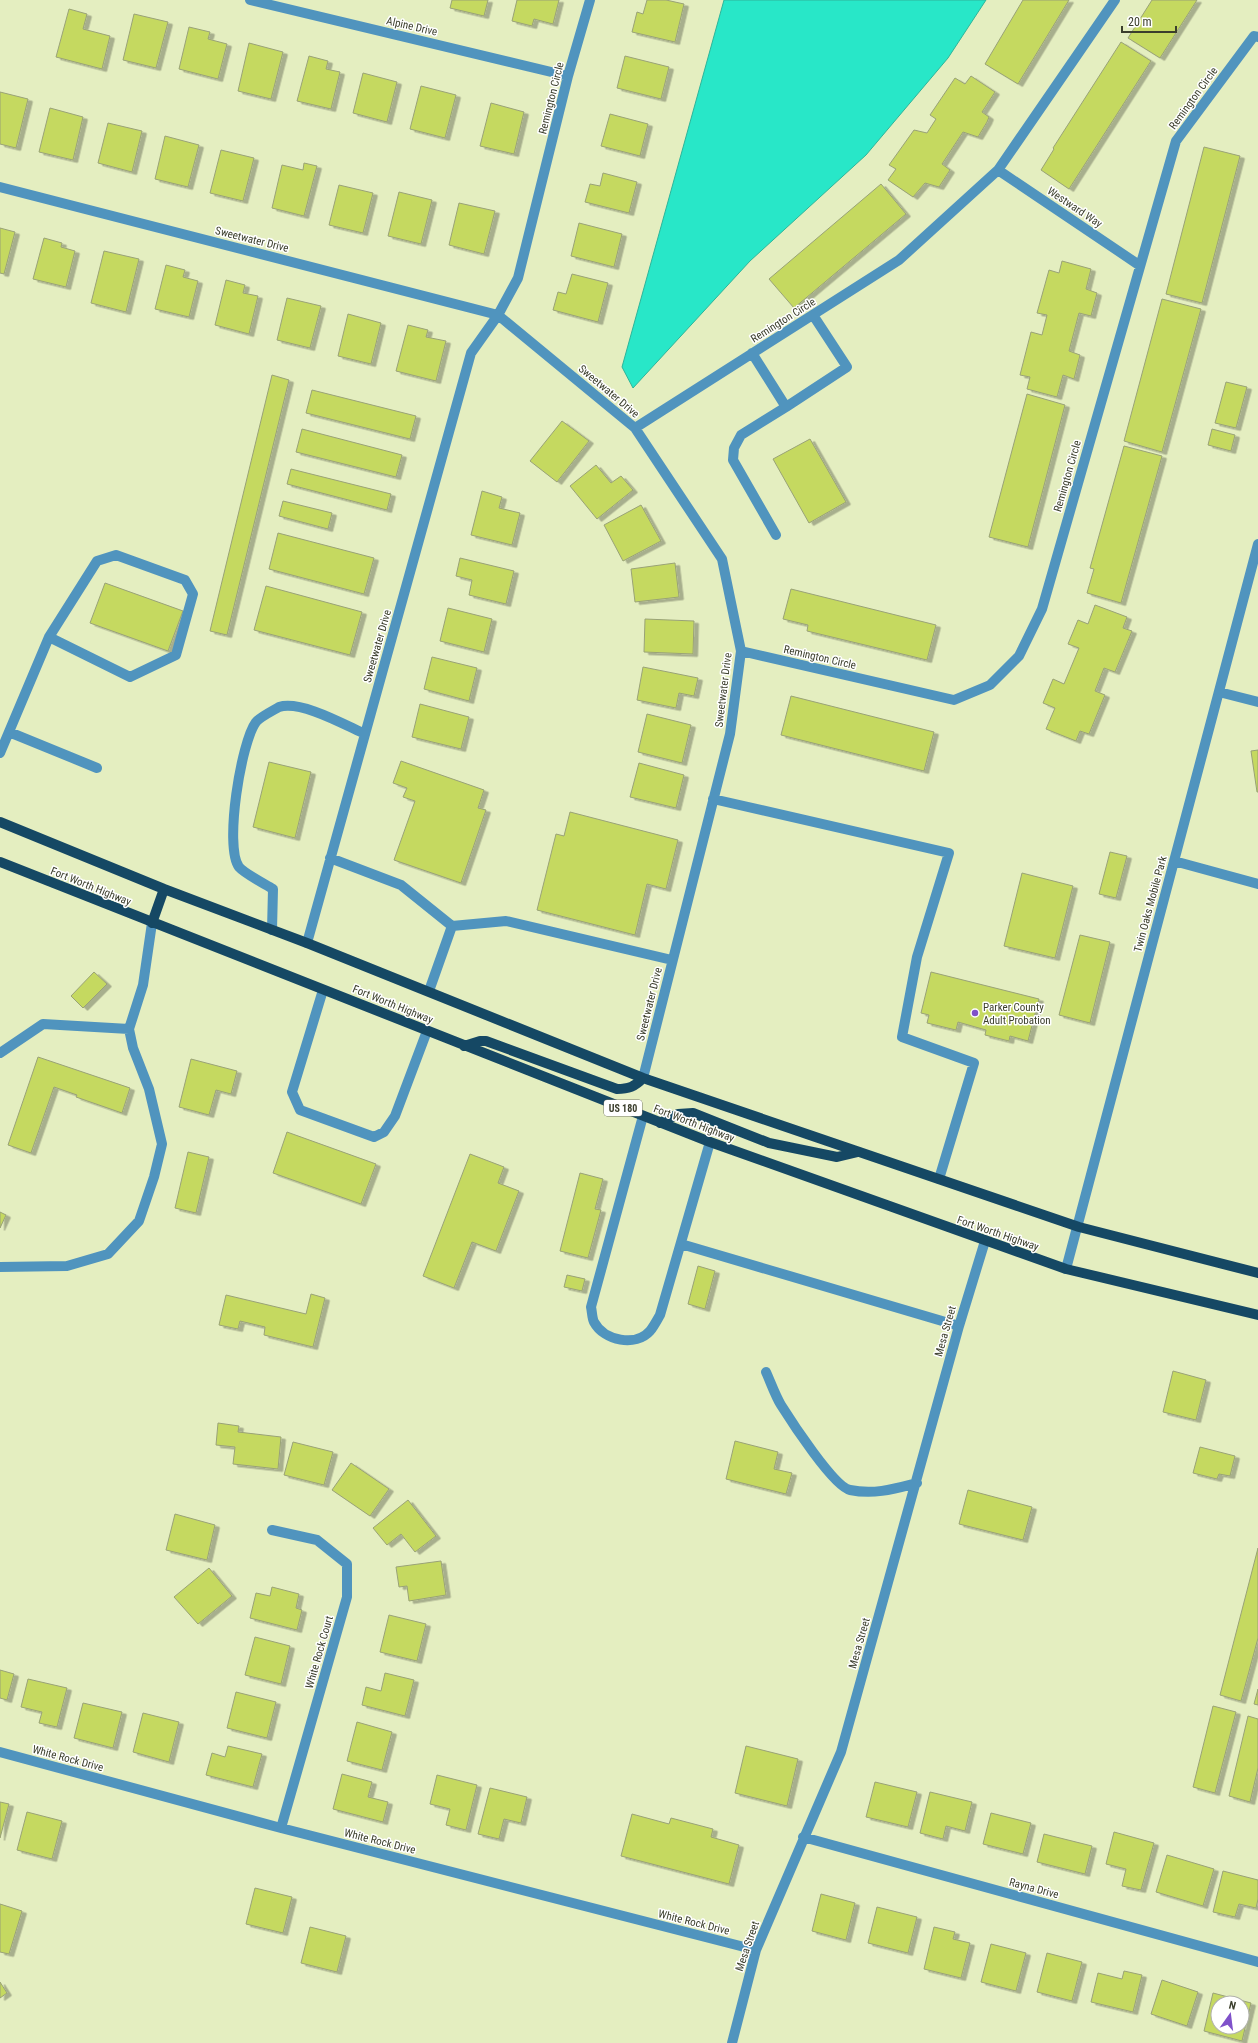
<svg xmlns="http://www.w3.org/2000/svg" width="1258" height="2043" font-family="'Roboto Condensed',sans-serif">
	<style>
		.water { fill: #28e7c8; stroke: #2eb499 }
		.building { fill: #c5d960; stroke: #99a277; fill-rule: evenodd; filter: url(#shadow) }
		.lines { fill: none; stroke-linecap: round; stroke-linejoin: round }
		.minor { stroke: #5094be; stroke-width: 10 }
		.major { stroke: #154864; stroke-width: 10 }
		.poi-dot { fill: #7f51ca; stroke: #fff; stroke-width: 1.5 }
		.labels { text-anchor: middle; stroke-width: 3; stroke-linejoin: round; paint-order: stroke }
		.shield { fill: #fff; stroke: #76786b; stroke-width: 1 }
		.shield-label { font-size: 10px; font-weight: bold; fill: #3b3e2c }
		.street-label { font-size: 11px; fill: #3b3e2c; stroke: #fff }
		.poi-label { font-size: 11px; fill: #3b3e2c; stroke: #fff; text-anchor: start }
	</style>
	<defs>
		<filter id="shadow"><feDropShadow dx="4.5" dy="2.5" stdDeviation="0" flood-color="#0004"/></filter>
	</defs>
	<rect width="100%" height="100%" fill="#e4eec0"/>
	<path class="water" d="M 724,0 L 986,0 L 948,58 L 866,155 L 750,261 L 633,388 L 622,367 Z"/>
	<path class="building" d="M 452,0 L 488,0 L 484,16 L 450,8 Z
		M 517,0 L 559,0 L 553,24 L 534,19 L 532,26 L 512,21 Z
		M 647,0 L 666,0 L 684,4 L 675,42 L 632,32 L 637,12 L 643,14 Z
		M 1023,0 L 1069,0 L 1018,84 L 985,64 Z
		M 1152,0 L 1197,0 L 1160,58 L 1128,38 Z
		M 69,9 L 87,14 L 83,29 L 110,36 L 102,69 L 56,57 Z
		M 134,14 L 168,22 L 156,68 L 123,60 Z
		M 189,27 L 210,32 L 208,39 L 227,44 L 218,79 L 179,69 Z
		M 1121,42 L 1151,61 L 1069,189 L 1041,170 L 1054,149 L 1053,148 Z
		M 249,43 L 283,52 L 271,99 L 238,91 Z
		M 309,56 L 328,61 L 326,69 L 340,72 L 331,109 L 297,101 Z
		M 625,56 L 669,67 L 661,99 L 617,88 Z
		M 363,73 L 397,82 L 387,122 L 353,113 Z
		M 971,76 L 995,92 L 982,112 L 989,117 L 987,122 L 978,137 L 963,132 L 942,164 L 950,170 L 939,187 L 925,183 L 913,197 L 888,180 L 896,169 L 889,165 L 914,130 L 927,133 L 936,119 L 930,115 L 955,78 L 965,84 Z
		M 421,86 L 456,95 L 445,138 L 410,129 Z
		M 0,92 L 28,99 L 16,148 L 0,144 Z
		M 491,103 L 524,112 L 514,154 L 480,146 Z
		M 50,108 L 83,117 L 73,160 L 39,152 Z
		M 610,114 L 648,124 L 640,156 L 601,146 Z
		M 108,123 L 142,131 L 132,172 L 98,163 Z
		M 165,136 L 199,145 L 188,187 L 155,179 Z
		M 1204,147 L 1240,156 L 1202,303 L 1166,294 Z
		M 221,150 L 254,158 L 243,201 L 210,193 Z
		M 304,163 L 317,166 L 304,216 L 272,208 L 282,165 L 303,170 Z
		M 603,173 L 637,182 L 629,213 L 585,202 L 590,184 L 600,186 Z
		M 881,184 L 906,214 L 794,308 L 769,279 Z
		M 339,185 L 373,193 L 363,233 L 329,225 Z
		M 399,192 L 432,200 L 421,244 L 388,236 Z
		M 459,203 L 495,211 L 484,254 L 449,245 Z
		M 579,223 L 622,234 L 614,267 L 571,256 Z
		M 0,228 L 15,232 L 4,274 L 0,273 Z
		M 44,238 L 62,243 L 61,247 L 75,251 L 66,287 L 33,279 Z
		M 104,251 L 139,259 L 126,312 L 91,303 Z
		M 1062,261 L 1091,269 L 1086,289 L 1097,293 L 1091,316 L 1079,313 L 1069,351 L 1080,355 L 1074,379 L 1063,375 L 1057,397 L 1027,389 L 1030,377 L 1020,375 L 1031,332 L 1042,335 L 1047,315 L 1037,313 L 1049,270 L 1059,273 Z
		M 166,265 L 185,270 L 183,277 L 198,281 L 189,317 L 155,309 Z
		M 572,274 L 608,283 L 598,322 L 553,310 L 558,292 L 566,294 Z
		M 226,280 L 245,285 L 243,293 L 258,296 L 249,334 L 215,325 Z
		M 287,298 L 321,306 L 310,348 L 277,340 Z
		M 1162,299 L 1201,309 L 1162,452 L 1124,441 Z
		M 348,314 L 381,323 L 371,364 L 338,356 Z
		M 408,325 L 428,330 L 426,337 L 446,341 L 436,381 L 396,371 Z
		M 272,375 L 289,380 L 227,635 L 210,631 Z
		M 1226,382 L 1247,387 L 1236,428 L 1215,423 Z
		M 312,390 L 416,416 L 410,439 L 306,413 Z
		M 1027,394 L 1065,405 L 1028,547 L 989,537 Z
		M 562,421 L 589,441 L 557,482 L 530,461 Z
		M 302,429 L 402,455 L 396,477 L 296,452 Z
		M 1212,429 L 1235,435 L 1231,451 L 1208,445 Z
		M 810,439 L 846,502 L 809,523 L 773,459 Z
		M 1124,446 L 1162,456 L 1121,603 L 1087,593 L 1094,569 L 1090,568 Z
		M 596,465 L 611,483 L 621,476 L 633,490 L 597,519 L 570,486 Z
		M 291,469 L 391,494 L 387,510 L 287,484 Z
		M 482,491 L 502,497 L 499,508 L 520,513 L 512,545 L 471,535 Z
		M 283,501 L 332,513 L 328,529 L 279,516 Z
		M 641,505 L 661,541 L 623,561 L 604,525 Z
		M 278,533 L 374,558 L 364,594 L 269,569 Z
		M 460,558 L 514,571 L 506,604 L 469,595 L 472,580 L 456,576 Z
		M 675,563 L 679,597 L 635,602 L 631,569 Z
		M 105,583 L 183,611 L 168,651 L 90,623 Z
		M 266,586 L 362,612 L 350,655 L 254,630 Z
		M 791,589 L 936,625 L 927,660 L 807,631 L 808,625 L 783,619 Z
		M 1095,605 L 1127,617 L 1123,628 L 1132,631 L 1115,672 L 1104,668 L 1095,691 L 1105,695 L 1089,734 L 1080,731 L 1076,741 L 1046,729 L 1055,708 L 1043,703 L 1053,679 L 1064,684 L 1079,648 L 1068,644 L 1078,620 L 1088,624 Z
		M 448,608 L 492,619 L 484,652 L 440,641 Z
		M 645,619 L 694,621 L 693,654 L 644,652 Z
		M 432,657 L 477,668 L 469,701 L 424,689 Z
		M 643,667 L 698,678 L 694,696 L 679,693 L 676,708 L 637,700 Z
		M 791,696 L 934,732 L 924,771 L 781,735 Z
		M 420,704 L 469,717 L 461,749 L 412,737 Z
		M 647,714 L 691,725 L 682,763 L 638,752 Z
		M 1258,750 L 1258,792 L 1257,792 L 1251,751 Z
		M 401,761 L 484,790 L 478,808 L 486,810 L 461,883 L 394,860 L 415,801 L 403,797 L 407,788 L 393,783 Z
		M 269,762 L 311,772 L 295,838 L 253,827 Z
		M 639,763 L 684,775 L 676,808 L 630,797 Z
		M 570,812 L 678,840 L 666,889 L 647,884 L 635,935 L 537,910 L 556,834 L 564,836 Z
		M 1110,852 L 1127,856 L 1116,898 L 1099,894 Z
		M 1022,873 L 1073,886 L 1055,958 L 1004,946 Z
		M 1080,935 L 1110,942 L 1090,1023 L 1059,1015 Z
		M 94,972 L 107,984 L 83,1008 L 71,996 Z
		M 931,972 L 1039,999 L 1028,1041 L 1010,1036 L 1009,1041 L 985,1035 L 986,1030 L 958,1022 L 956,1030 L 927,1023 L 929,1015 L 921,1013 Z
		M 38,1057 L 130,1088 L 122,1113 L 76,1097 L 77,1095 L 54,1087 L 31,1153 L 8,1145 Z
		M 191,1059 L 237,1071 L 231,1094 L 216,1090 L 209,1115 L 179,1107 Z
		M 287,1132 L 376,1164 L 361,1204 L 273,1173 Z
		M 188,1152 L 209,1157 L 196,1213 L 175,1208 Z
		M 470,1154 L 504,1167 L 498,1183 L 519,1191 L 496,1251 L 472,1242 L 454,1288 L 423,1276 Z
		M 580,1173 L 603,1179 L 595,1209 L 601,1210 L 588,1258 L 560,1251 Z
		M 0,1212 L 6,1215 L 0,1228 Z
		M 698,1266 L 715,1271 L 705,1309 L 688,1304 Z
		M 567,1275 L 585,1279 L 582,1291 L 564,1287 Z
		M 311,1294 L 325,1298 L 313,1347 L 264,1335 L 265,1327 L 240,1321 L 238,1329 L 219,1325 L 226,1295 L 306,1314 Z
		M 1173,1371 L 1206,1380 L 1196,1420 L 1163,1412 Z
		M 218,1423 L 239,1426 L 238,1432 L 281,1437 L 278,1469 L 233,1464 L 235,1447 L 216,1445 Z
		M 735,1441 L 778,1452 L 774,1469 L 792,1473 L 786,1494 L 726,1479 Z
		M 293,1442 L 333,1452 L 324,1485 L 284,1475 Z
		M 1200,1447 L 1235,1456 L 1230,1476 L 1219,1474 L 1217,1479 L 1193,1473 Z
		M 351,1463 L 389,1489 L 370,1516 L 332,1490 Z
		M 968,1490 L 1032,1507 L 1023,1540 L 959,1524 Z
		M 408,1500 L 436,1536 L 415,1552 L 401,1534 L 387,1545 L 373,1528 Z
		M 175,1514 L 215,1525 L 207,1560 L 166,1550 Z
		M 1258,1548 L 1258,1638 L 1241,1701 L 1220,1695 Z
		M 441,1561 L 446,1595 L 409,1601 L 407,1586 L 399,1587 L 396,1567 Z
		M 209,1568 L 232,1596 L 198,1624 L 174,1597 Z
		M 272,1587 L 299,1594 L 296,1608 L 302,1610 L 297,1630 L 250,1618 L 256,1593 L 270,1596 Z
		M 389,1615 L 426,1624 L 417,1661 L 380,1652 Z
		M 255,1637 L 290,1646 L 281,1684 L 245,1675 Z
		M 0,1670 L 14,1674 L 7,1700 L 0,1698 Z
		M 385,1673 L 414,1680 L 405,1716 L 362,1705 L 366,1687 L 381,1691 Z
		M 28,1679 L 67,1688 L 57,1727 L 39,1723 L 42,1712 L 21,1707 Z
		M 1258,1689 L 1258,1705 L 1254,1704 Z
		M 236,1692 L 276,1702 L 267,1738 L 227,1728 Z
		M 83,1703 L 122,1712 L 113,1748 L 74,1738 Z
		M 1213,1706 L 1236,1712 L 1215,1793 L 1193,1787 Z
		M 143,1713 L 179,1722 L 169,1762 L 133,1752 Z
		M 1248,1716 L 1258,1719 L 1258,1768 L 1250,1802 L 1229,1796 Z
		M 357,1722 L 392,1732 L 382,1770 L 347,1761 Z
		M 228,1746 L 262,1754 L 253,1787 L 206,1775 L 212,1753 L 225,1757 Z
		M 746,1746 L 798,1759 L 787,1806 L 735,1793 Z
		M 342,1774 L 372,1782 L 368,1797 L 388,1802 L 383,1822 L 333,1809 Z
		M 437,1775 L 477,1785 L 466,1830 L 446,1825 L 450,1809 L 430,1804 Z
		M 875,1782 L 917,1792 L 908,1827 L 866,1817 Z
		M 490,1788 L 527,1797 L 521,1823 L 504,1819 L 499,1839 L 478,1834 Z
		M 930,1792 L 972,1802 L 965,1831 L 946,1826 L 943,1839 L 920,1833 Z
		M 0,1802 L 9,1804 L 0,1838 Z
		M 27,1812 L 62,1821 L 52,1859 L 17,1850 Z
		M 991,1813 L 1031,1823 L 1023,1854 L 983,1844 Z
		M 632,1814 L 669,1824 L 671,1818 L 713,1829 L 711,1837 L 739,1845 L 729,1884 L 621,1856 Z
		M 1114,1832 L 1154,1843 L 1141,1890 L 1122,1886 L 1126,1869 L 1106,1864 Z
		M 1044,1834 L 1092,1846 L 1085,1874 L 1037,1862 Z
		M 1167,1855 L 1214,1869 L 1203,1906 L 1156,1892 Z
		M 1223,1871 L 1258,1880 L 1258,1899 L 1256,1908 L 1239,1904 L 1235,1917 L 1213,1912 Z
		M 255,1888 L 292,1897 L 283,1933 L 246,1924 Z
		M 821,1894 L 855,1903 L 846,1940 L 812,1931 Z
		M 0,1904 L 22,1911 L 9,1954 L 0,1952 Z
		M 877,1907 L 917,1917 L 908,1953 L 868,1943 Z
		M 310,1927 L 346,1936 L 337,1972 L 301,1963 Z
		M 934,1927 L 955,1932 L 953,1939 L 970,1943 L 961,1978 L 924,1969 Z
		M 991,1944 L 1026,1953 L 1016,1991 L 981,1982 Z
		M 1047,1953 L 1082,1962 L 1072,2001 L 1037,1992 Z
		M 1124,1971 L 1142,1975 L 1133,2012 L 1091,2002 L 1098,1973 L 1122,1979 Z
		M 1162,1980 L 1198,1992 L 1187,2026 L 1151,2014 Z
		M 0,1982 L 7,1993 L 0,1998 Z
		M 1213,1993 L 1251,2003 L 1242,2041 L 1204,2031 ZM 1218,2003 L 1242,2003 L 1242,2027 L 1218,2027 Z"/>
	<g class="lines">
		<path class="minor" d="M 250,0 L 568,76
			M 998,170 L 1139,265
			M 0,187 L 498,315 L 635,428 L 722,559 L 741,651 L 730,734 L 643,1078
			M 752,353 L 786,407 L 741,435 L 734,448 L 733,460 L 776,535
			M 786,407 L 847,367 L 813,315
			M 635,428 L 899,260 L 998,170 L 1115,0
			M 741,651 L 954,700 L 990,685 L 1019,656 L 1042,609 L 1176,141 L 1254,36 L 1258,37
			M 1219,692 L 1258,702
			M 9,732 L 97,768
			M 0,753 L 49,637 L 97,561 L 116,555 L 185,580 L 193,594 L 176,655 L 130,677 L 49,637
			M 713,799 L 949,853 L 917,957 L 902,1037 L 974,1063 L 939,1179
			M 330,858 L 401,885 L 452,926 L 506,921 L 672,960
			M 1174,861 L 1258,884
			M 272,930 L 273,889 C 265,884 245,874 239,867 C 224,847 241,742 256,722 C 260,717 274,710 279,707 C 301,700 345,725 365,734
			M 307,943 L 471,353 L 498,315 L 518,278 L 568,76 L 590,0
			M 323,990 L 292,1092 L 300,1110 L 374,1137 L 384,1132 L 395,1116 L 427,1031
			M 429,991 L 452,926
			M 0,1053 L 43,1024 L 129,1029
			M 643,1116 L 591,1307 C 592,1311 592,1318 594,1322 C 604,1341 636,1347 650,1331 C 654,1326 657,1320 660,1315 L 710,1142
			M 681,1244 L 959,1326
			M 0,1267 L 67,1266 L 108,1254 L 139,1221 L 154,1177 L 162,1144 L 149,1089 L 133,1048 L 129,1029 L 143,985 L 152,923
			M 1066,1269 L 1258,544
			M 766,1372 C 771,1383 775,1395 781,1405 C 791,1421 834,1487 850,1490 C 874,1495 894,1489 917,1483
			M 272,1530 L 317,1540 L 347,1564 L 347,1597 L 281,1828
			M 0,1752 L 281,1828 L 756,1950
			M 803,1837 L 1258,1962
			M 732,2043 L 756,1950 L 841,1752 L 959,1326 L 985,1241"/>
		<path class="major" d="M 0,822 L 164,889 L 307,943 L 643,1078 L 1079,1227 L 1258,1273
			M 0,862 L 710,1142 L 1066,1269 L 1258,1315
			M 152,923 L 164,889
			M 464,1046 L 480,1041 L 486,1041 L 617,1089 C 628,1089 635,1087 643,1078
			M 660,1123 L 678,1114 L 693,1113 L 769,1143 L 837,1157 L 858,1152"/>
	</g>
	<circle class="poi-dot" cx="975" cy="1013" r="4"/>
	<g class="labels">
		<rect class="shield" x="604" y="1100" width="38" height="16" rx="3"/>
		<g class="shield-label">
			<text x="623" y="1112">US 180</text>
		</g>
		<g class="street-label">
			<text transform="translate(412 26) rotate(13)" y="4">Alpine Drive</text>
			<text transform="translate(551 98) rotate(-76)" y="4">Remington Circle</text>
			<text transform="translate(1193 98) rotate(-54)" y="4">Remington Circle</text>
			<text transform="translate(1075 207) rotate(34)" y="4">Westward Way</text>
			<text transform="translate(252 239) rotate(14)" y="4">Sweetwater Drive</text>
			<text transform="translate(783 320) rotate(-32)" y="4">Remington Circle</text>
			<text transform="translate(609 391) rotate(40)" y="4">Sweetwater Drive</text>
			<text transform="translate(1067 476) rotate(-74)" y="4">Remington Circle</text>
			<text transform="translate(377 646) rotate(-74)" y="4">Sweetwater Drive</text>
			<text transform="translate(820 657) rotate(13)" y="4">Remington Circle</text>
			<text transform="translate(723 690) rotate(-83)" y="4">Sweetwater Drive</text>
			<text transform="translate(91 886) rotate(22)" y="4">Fort Worth Highway</text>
			<text transform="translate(1150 904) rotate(-75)" y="4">Twin Oaks Mobile Park</text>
			<text transform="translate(393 1004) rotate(22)" y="4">Fort Worth Highway</text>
			<text transform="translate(649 1004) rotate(-76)" y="4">Sweetwater Drive</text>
			<text transform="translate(694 1123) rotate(21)" y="4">Fort Worth Highway</text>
			<text transform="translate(998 1233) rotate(19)" y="4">Fort Worth Highway</text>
			<text transform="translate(945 1331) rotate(-74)" y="4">Mesa Street</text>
			<text transform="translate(859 1643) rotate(-74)" y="4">Mesa Street</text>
			<text transform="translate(319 1652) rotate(-74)" y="4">White Rock Court</text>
			<text transform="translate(68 1758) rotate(15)" y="4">White Rock Drive</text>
			<text transform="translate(380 1841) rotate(14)" y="4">White Rock Drive</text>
			<text transform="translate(1034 1888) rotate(15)" y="4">Rayna Drive</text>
			<text transform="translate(694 1922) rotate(14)" y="4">White Rock Drive</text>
			<text transform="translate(747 1946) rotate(-71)" y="4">Mesa Street</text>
		</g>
		<g class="poi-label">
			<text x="983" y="1011">Parker County<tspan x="983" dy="13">Adult Probation</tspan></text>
		</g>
	</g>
	<g transform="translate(1230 2015) rotate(14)"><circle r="19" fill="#ffffff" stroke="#b1b2ab"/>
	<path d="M0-3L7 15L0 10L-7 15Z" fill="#7f51ca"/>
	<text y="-6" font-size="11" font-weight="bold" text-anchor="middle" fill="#3b3e2c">N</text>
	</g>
	<path d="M1122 26v6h54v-6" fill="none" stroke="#3b3e2c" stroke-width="2"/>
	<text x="1128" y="26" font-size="12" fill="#3b3e2c" stroke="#ffffff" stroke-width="3" paint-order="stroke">20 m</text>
</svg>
